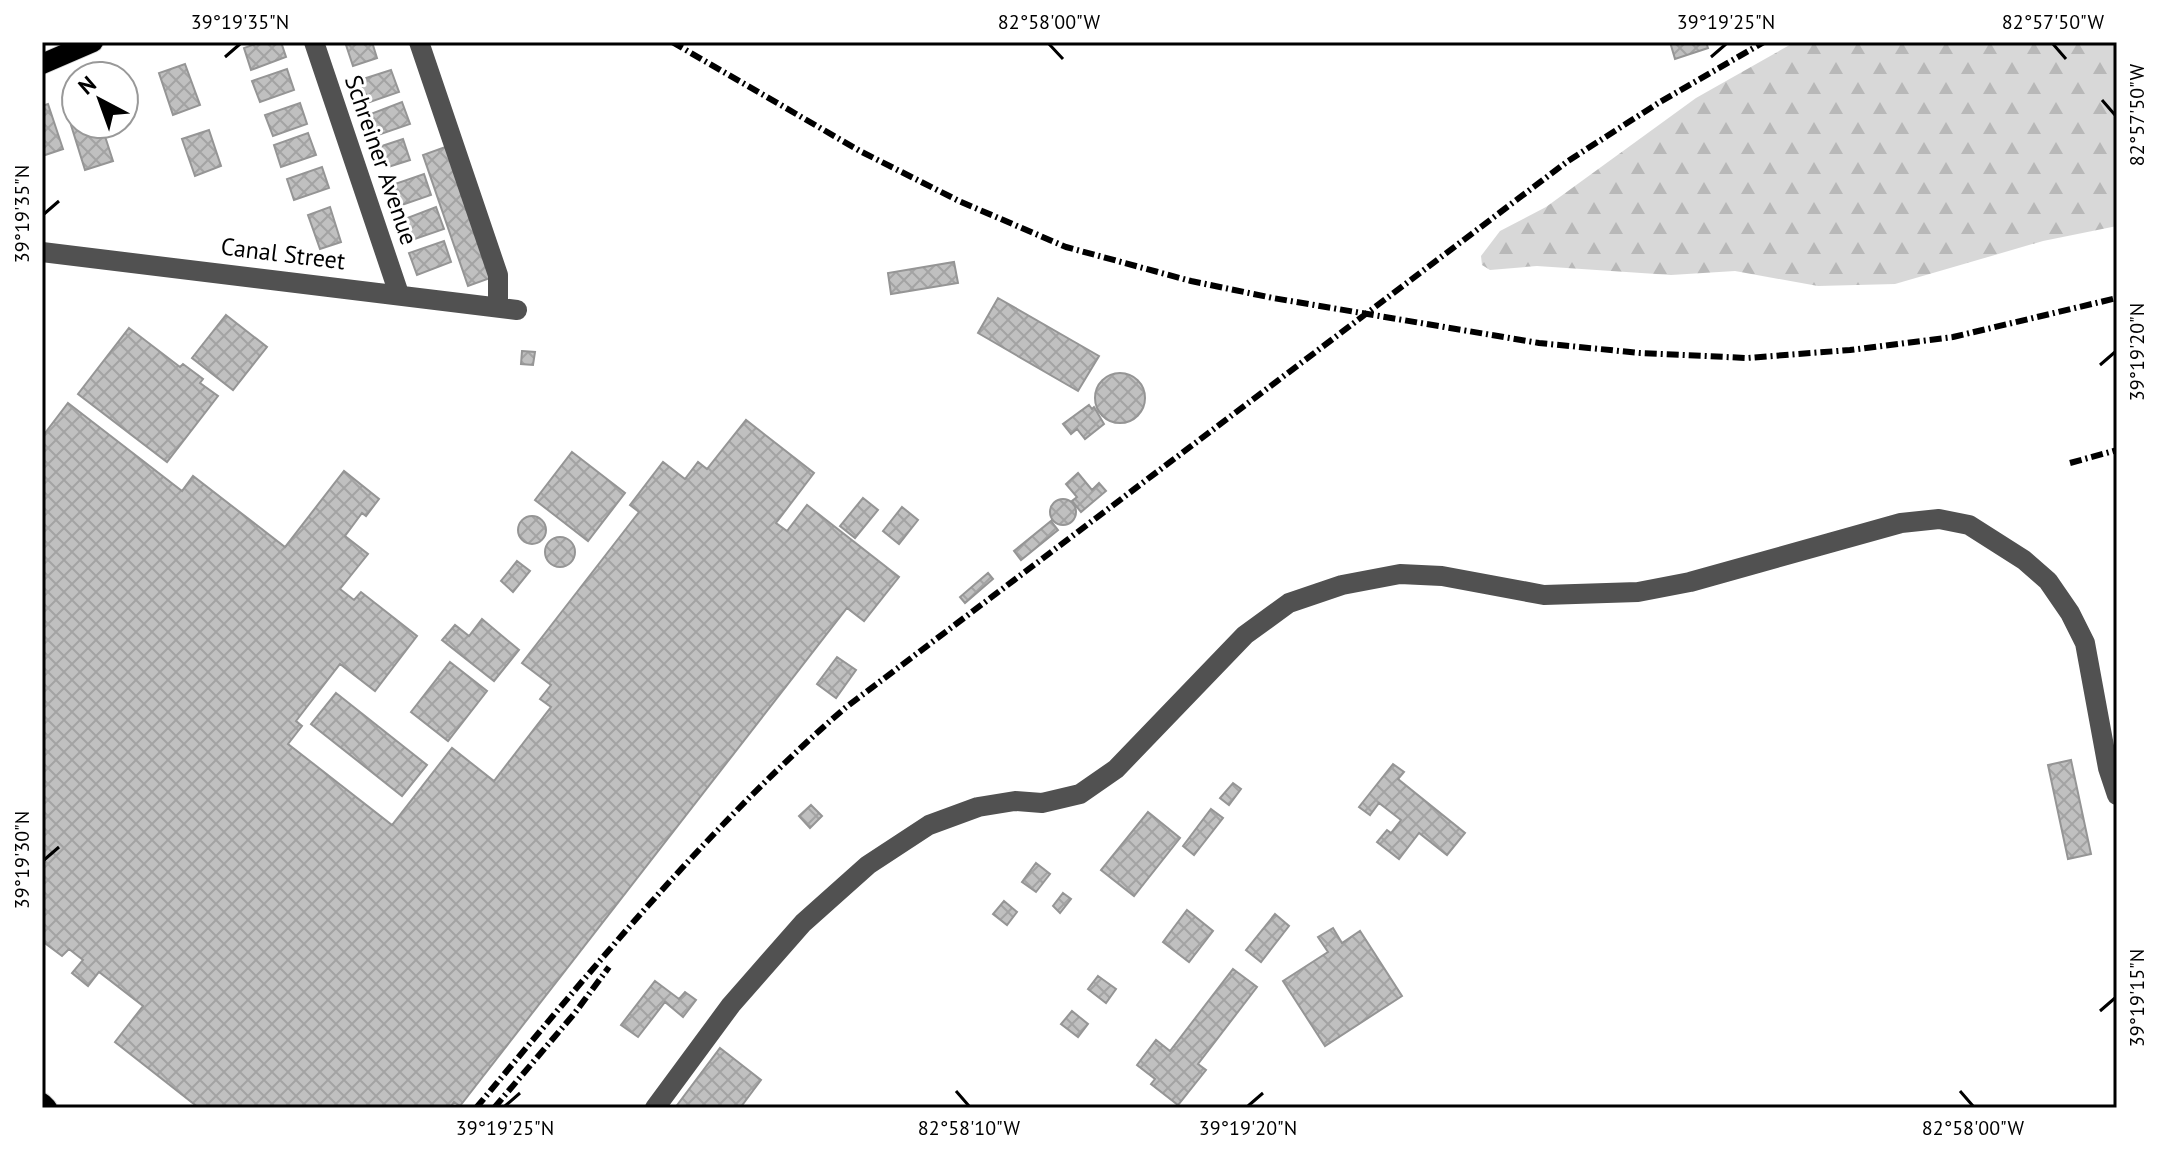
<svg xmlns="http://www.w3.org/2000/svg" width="2159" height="1150" font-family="'PT Sans',sans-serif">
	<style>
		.forest { fill: url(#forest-firs) }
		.building { fill: url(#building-cross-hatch); stroke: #959595; stroke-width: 2 }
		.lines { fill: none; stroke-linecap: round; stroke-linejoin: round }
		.major-casing { stroke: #dbdbdb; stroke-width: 22 }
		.minor { stroke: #515151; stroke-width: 20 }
		.major { stroke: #000; stroke-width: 20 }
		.rail { stroke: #000; stroke-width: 6; stroke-dasharray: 12 4 2 4; stroke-linecap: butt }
		.ticks { fill: none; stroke: #000; stroke-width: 3 }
		.labels { text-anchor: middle; stroke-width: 6; stroke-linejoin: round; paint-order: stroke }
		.street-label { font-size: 24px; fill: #000; stroke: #fff }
		.neatline { fill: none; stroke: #000; stroke-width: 3 }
		.ticks-label { font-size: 20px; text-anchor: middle; fill: #000 }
	</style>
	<defs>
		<pattern id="forest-firs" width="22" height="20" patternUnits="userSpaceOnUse" patternTransform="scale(2)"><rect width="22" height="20" fill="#d8d8d8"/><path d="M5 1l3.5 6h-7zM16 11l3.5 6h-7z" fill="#b8b8b8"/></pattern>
		<pattern id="building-cross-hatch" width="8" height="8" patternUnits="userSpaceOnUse" patternTransform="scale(2)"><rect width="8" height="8" fill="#c0c0c0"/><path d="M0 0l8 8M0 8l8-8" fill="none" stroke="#a3a3a3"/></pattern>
	</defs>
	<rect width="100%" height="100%" fill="#fff"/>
	<path class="forest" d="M 1795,42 L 2117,42 L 2117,226 L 2043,241 L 1895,284 L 1818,286 L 1735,271 L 1671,275 L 1537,266 L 1490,270 L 1482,265 L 1481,256 L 1500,231 L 1546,207 L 1696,98 Z"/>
	<path class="building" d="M 261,42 L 281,42 L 286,57 L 251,70 L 244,48 Z
		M 355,42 L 372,42 L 377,58 L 353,66 L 346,45 Z
		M 1670,42 L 1706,42 L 1708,48 L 1675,59 Z
		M 185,64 L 200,105 L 173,115 L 159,73 Z
		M 287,69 L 294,90 L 260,102 L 252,81 Z
		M 391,70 L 399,92 L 367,103 L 360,80 Z
		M 402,102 L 410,124 L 375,136 L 368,115 Z
		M 300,103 L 307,124 L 273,136 L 265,115 Z
		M 48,104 L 63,149 L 42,156 L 42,106 Z
		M 76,124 L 101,124 L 113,161 L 85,170 L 71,125 Z
		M 209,130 L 221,166 L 195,176 L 182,139 Z
		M 308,133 L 316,155 L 281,167 L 274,145 Z
		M 403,139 L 410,160 L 385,168 L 379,147 Z
		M 448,146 L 493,277 L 468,286 L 423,155 Z
		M 322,167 L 329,188 L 294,200 L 287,179 Z
		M 424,174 L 431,195 L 396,207 L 389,186 Z
		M 330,207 L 341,242 L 320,249 L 308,215 Z
		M 436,207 L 444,229 L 409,241 L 402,220 Z
		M 444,241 L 451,262 L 417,275 L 409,253 Z
		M 954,262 L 958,283 L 891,294 L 888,273 Z
		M 998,298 L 1099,356 L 1078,391 L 978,333 Z
		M 226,315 L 267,347 L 233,390 L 192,358 Z
		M 129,328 L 180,367 L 183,364 L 203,379 L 200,383 L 218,396 L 167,462 L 78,394 Z
		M 522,351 L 535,352 L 533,365 L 521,364 Z
		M1095 398a25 25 0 1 1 50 0a25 25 0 1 1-50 0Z
		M 68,403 L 182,491 L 193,476 L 285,547 L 344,471 L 379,499 L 366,516 L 362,513 L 345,536 L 368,554 L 340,589 L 354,600 L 361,592 L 417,636 L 375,691 L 340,664 L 296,721 L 302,726 L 288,744 L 392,825 L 452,748 L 494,781 L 551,707 L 540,699 L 551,685 L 522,663 L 639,512 L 630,505 L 663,462 L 685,479 L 698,462 L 707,469 L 746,420 L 814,473 L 776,523 L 787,531 L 807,505 L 899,577 L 864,621 L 847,608 L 460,1106 L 454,1102 L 450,1108 L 199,1108 L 115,1042 L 143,1006 L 99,972 L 88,986 L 72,973 L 83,960 L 69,949 L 62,956 L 42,941 L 42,437 Z
		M 1089,405 L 1092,409 L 1094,407 L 1104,424 L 1085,439 L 1077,429 L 1071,434 L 1063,424 Z
		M 572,452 L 625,493 L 588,541 L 535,500 Z
		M 1078,473 L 1092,490 L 1099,483 L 1106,491 L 1081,512 L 1072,501 L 1077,497 L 1066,484 Z
		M 863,498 L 878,510 L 855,538 L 840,526 Z
		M1050 512a13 13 0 1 1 26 0a13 13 0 1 1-26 0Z
		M 902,507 L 918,520 L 899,544 L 883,531 Z
		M518 530a14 14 0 1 1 28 0a14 14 0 1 1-28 0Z
		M 1051,521 L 1058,530 L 1021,560 L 1014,551 Z
		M545 552a15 15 0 1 1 30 0a15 15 0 1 1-30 0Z
		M 517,561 L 530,571 L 513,592 L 501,581 Z
		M 988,573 L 993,579 L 965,603 L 960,597 Z
		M 482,619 L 519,650 L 494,681 L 442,640 L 455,625 L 469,636 Z
		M 837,657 L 856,670 L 836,698 L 817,684 Z
		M 450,662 L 487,691 L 448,741 L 411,712 Z
		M 336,693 L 427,765 L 402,796 L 311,724 Z
		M 2071,760 L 2091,854 L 2068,859 L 2048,765 Z
		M 1393,764 L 1404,772 L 1398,779 L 1465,833 L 1447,855 L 1419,833 L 1399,859 L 1377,842 L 1387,830 L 1391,833 L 1401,820 L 1379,803 L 1370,815 L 1359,807 Z
		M 1233,783 L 1241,789 L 1229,805 L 1220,798 Z
		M 811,805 L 822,816 L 810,828 L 799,816 Z
		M 1211,809 L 1223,818 L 1194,855 L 1183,846 Z
		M 1148,812 L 1180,838 L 1134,896 L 1101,870 Z
		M 1036,863 L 1050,874 L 1036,892 L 1022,882 Z
		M 1063,893 L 1071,899 L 1060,913 L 1053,906 Z
		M 1004,901 L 1017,912 L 1007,925 L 993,914 Z
		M 1187,910 L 1213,931 L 1189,962 L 1163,942 Z
		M 1275,914 L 1289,926 L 1261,962 L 1246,950 Z
		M 1333,928 L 1342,943 L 1360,931 L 1402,996 L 1325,1046 L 1283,981 L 1328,952 L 1318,937 Z
		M 1233,969 L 1257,987 L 1198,1064 L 1206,1070 L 1178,1105 L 1151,1084 L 1155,1079 L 1137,1065 L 1156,1040 L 1170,1051 Z
		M 1098,976 L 1116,989 L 1106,1003 L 1088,989 Z
		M 655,981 L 679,999 L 685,992 L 696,1000 L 683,1017 L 665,1002 L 638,1037 L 621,1025 Z
		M 1072,1011 L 1088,1024 L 1078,1037 L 1061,1024 Z
		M 720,1048 L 761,1080 L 740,1108 L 675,1108 Z"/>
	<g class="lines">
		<defs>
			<path id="major" d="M 42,64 L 93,42
				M 42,1103 L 47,1108"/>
		</defs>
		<use href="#major" class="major-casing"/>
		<path class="minor" d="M 314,42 L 399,294
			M 419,42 L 498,275 L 498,307
			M 42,252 L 517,310
			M 655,1108 L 731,1005 L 803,923 L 868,865 L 929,825 L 978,807 L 1015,801 L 1042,803 L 1080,794 L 1116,769 L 1245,635 L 1289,603 L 1342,585 L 1400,574 L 1442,576 L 1544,595 L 1638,592 L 1690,582 L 1901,523 L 1939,519 L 1969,525 L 2024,560 L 2048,581 L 2070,613 L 2085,643 L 2108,768 L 2117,795"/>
		<use href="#major" class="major"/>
		<path class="rail" d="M 672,42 L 860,151 L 959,201 L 1066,247 L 1191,281 L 1273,298 L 1539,343 L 1640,353 L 1747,358 L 1850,350 L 1953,337 L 2117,298
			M 2070,463 L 2117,450
			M 476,1108 C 592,969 708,827 845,708 L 1568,161 L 1660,102 L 1764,42
			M 494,1108 L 574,1014 L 609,967"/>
	</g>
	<path class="ticks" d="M 1049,44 L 1063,59M 2053,44 L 2066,59M 225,57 L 240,44M 1711,57 L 1726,44M 2102,100 L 2115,115M 44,214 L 59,201M 2100,365 L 2115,352M 44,860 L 59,847M 2100,1011 L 2115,998M 956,1091 L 969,1106M 1960,1091 L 1973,1106M 505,1106 L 520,1093M 1248,1106 L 1263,1093"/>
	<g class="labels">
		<g class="street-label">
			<text transform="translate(381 160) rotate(71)" y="8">Schreiner Avenue</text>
			<text transform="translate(283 254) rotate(7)" y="8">Canal Street</text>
		</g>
	</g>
	<rect width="2159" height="1150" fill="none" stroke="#ffffff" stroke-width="88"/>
	<g transform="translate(100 100) rotate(319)"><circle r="38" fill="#ffffff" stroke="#999999" stroke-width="2"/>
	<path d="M0-6L14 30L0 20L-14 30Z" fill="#000000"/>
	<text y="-12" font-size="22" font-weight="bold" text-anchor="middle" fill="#000000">N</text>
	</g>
	<rect x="44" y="44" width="2071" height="1062" class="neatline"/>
	<g class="ticks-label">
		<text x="240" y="29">39°19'35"N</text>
		<text x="1049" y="29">82°58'00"W</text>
		<text x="1726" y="29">39°19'25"N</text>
		<text x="2053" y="29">82°57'50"W</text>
		<text transform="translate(2137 115) rotate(-90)" y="7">82°57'50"W</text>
		<text transform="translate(22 214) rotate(-90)" y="7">39°19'35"N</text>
		<text transform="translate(2137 352) rotate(-90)" y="7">39°19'20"N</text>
		<text transform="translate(22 860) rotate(-90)" y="7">39°19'30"N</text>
		<text transform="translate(2137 998) rotate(-90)" y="7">39°19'15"N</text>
		<text x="505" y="1135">39°19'25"N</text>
		<text x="969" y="1135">82°58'10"W</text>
		<text x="1248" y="1135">39°19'20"N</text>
		<text x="1973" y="1135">82°58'00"W</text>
	</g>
</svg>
